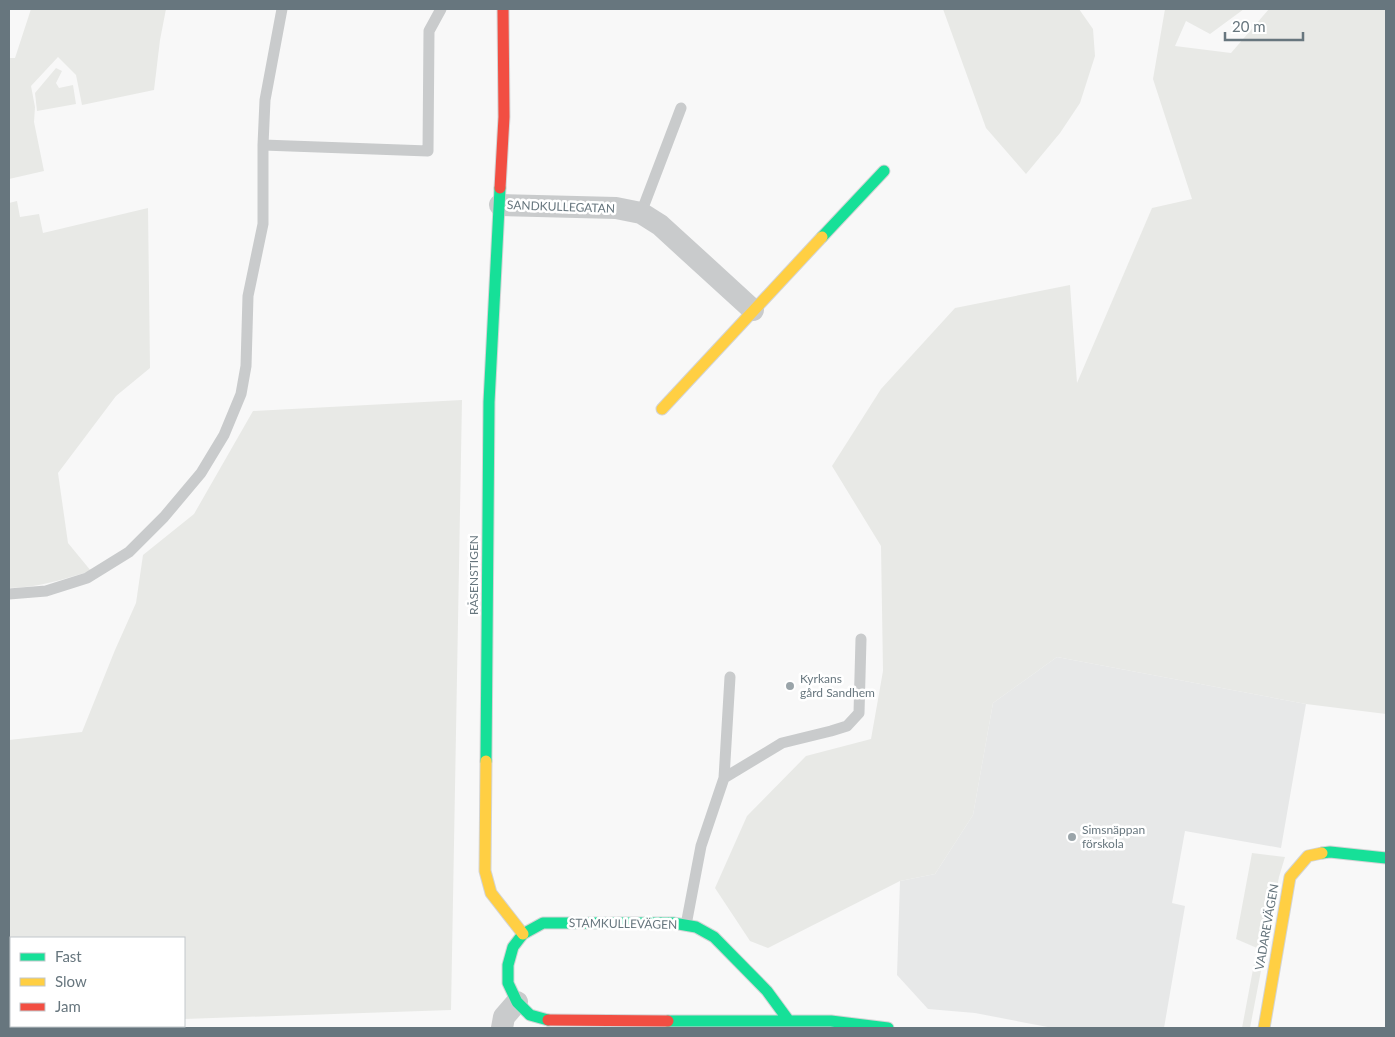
<svg xmlns="http://www.w3.org/2000/svg" width="1395" height="1037" font-family="Lato,sans-serif">
	<style>
		.built { fill: #e7e8e8 }
		.green { fill: #e8e9e6 }
		.lines { fill: none; stroke-linecap: round; stroke-linejoin: round }
		.fast-casing { stroke: #d3d4d5; stroke-width: 13 }
		.slow-casing { stroke: #d3d4d5; stroke-width: 13 }
		.jam-casing { stroke: #d3d4d5; stroke-width: 13 }
		.lane { stroke: #c9cbcc; stroke-width: 11 }
		.street { stroke: #c9cbcc; stroke-width: 22 }
		.fast { stroke: #16e098; stroke-width: 11 }
		.slow { stroke: #ffcf43; stroke-width: 11 }
		.jam { stroke: #f24e42; stroke-width: 11 }
		.poi-dot { fill: #9aa4a9; stroke: #fff; stroke-width: 2 }
		.labels { text-anchor: middle; stroke-width: 5; stroke-linejoin: round; paint-order: stroke }
		.street-label { font-size: 12px; fill: #67767e; stroke: #fff }
		.poi-label { font-size: 12px; fill: #67767e; stroke: #fff; text-anchor: start }
	</style>
	<rect width="100%" height="100%" fill="#f8f8f8"/>
	<path class="built" d="M 1057,657 L 1306,704 L 1281,848 L 1185,831 L 1172,903 L 1185,906 L 1164,1028 L 1053,1028 L 975,1013 L 928,1009 L 897,975 L 900,881 L 935,874 L 973,815 L 993,703 Z"/>
	<path class="green" d="M 31,9 L 166,9 L 160,40 L 154,90 L 82,105 L 76,75 L 58,57 L 31,86 L 35,107 L 34,122 L 44,171 L 9,179 L 9,58 L 15,58 Z
		M 943,9 L 1079,9 L 1093,29 L 1095,56 L 1080,103 L 1060,133 L 1026,174 L 986,128 Z
		M 1165,9 L 1244,9 L 1210,34 L 1186,21 L 1175,46 L 1231,53 L 1269,9 L 1386,9 L 1386,714 L 1306,704 L 1057,657 L 993,703 L 973,815 L 935,874 L 900,881 L 768,948 L 750,941 L 715,888 L 747,816 L 806,756 L 871,739 L 883,671 L 881,546 L 832,466 L 881,389 L 955,308 L 1070,285 L 1077,383 L 1152,208 L 1192,199 L 1153,79 Z
		M 56,68 L 62,71 L 56,83 L 59,88 L 73,85 L 76,104 L 37,111 L 35,93 Z
		M 17,201 L 20,217 L 39,214 L 43,233 L 148,208 L 150,368 L 116,396 L 58,473 L 68,543 L 91,571 C 64,579 37,588 9,588 L 9,203 Z
		M 462,400 L 451,1010 L 184,1019 L 184,938 L 11,938 L 11,1025 L 9,1025 L 9,740 L 82,732 L 115,650 L 136,603 L 143,555 L 194,514 L 253,411 Z
		M 1252,853 L 1285,857 L 1279,877 L 1250,1028 L 1242,1028 L 1257,948 L 1236,939 Z"/>
	<g class="lines">
		<defs>
			<path id="fast" d="M 822,237 L 884,171
				M 486,761 L 489,402 L 500,188
				M 1322,853 L 1330,852 L 1386,858
				M 548,1020 L 530,1015 L 517,1002 L 508,983 L 508,965 L 513,947 L 523,934 L 543,923 L 673,923 L 696,927 L 714,937 L 767,991 L 789,1021
				M 668,1021 L 831,1021 L 888,1028"/>
			<path id="slow" d="M 662,409 L 822,237
				M 486,761 L 485,871 L 491,893 L 523,934
				M 1264,1028 L 1290,877 L 1308,856 L 1322,853"/>
			<path id="jam" d="M 500,188 L 504,117 L 503,9
				M 548,1020 L 668,1021"/>
		</defs>
		<use href="#fast" class="fast-casing"/>
		<use href="#slow" class="slow-casing"/>
		<use href="#jam" class="jam-casing"/>
		<path class="lane" d="M 263,145 L 428,151 L 429,31 L 441,9
			M 641,213 L 681,108
			M 9,594 L 46,591 L 87,578 L 129,552 L 164,517 L 201,473 L 224,435 L 241,394 L 246,366 L 248,296 L 263,224 L 263,145 L 265,100 L 282,9
			M 724,778 L 730,677
			M 686,925 L 701,846 L 724,778 L 782,743 L 831,731 L 847,726 L 859,713 L 861,639"/>
		<path class="street" d="M 500,205 L 616,208 L 641,213 L 660,225 L 753,310
			M 502,1028 L 504,1017 L 517,1002"/>
		<use href="#fast" class="fast"/>
		<use href="#slow" class="slow"/>
		<use href="#jam" class="jam"/>
	</g>
	<g class="poi-dot">
		<circle cx="790" cy="686" r="5"/>
		<circle cx="1072" cy="837" r="5"/>
	</g>
	<g class="labels">
		<g class="street-label">
			<text transform="translate(561 207) rotate(2)" y="4">SANDKULLEGATAN</text>
			<text transform="translate(474 575) rotate(-90)" y="4">RÅSENSTIGEN</text>
			<text transform="translate(623 924) rotate(1)" y="4">STAMKULLEVÄGEN</text>
			<text transform="translate(1267 927) rotate(-80)" y="4">VADAREVÄGEN</text>
		</g>
		<g class="poi-label">
			<text x="800" y="683">Kyrkans<tspan x="800" dy="14">gård Sandhem</tspan></text>
			<text x="1082" y="834">Simsnäppan<tspan x="1082" dy="14">förskola</tspan></text>
		</g>
	</g>
	<rect width="1395" height="1037" fill="none" stroke="#67767e" stroke-width="20"/>
	<rect x="10" y="937" width="175" height="90" fill="#ffffff" stroke="#c2c8cb"/>
	<rect x="20" y="953" width="25" height="8" fill="#16e098" stroke="#c2c8cb"/>
	<text x="55" y="962" font-size="15" fill="#67767e">Fast</text>
	<rect x="20" y="978" width="25" height="8" fill="#ffcf43" stroke="#c2c8cb"/>
	<text x="55" y="987" font-size="15" fill="#67767e">Slow</text>
	<rect x="20" y="1003" width="25" height="8" fill="#f24e42" stroke="#c2c8cb"/>
	<text x="55" y="1012" font-size="15" fill="#67767e">Jam</text>
	<path d="M1225 32v8h78v-8" fill="none" stroke="#67767e" stroke-width="2.5"/>
	<text x="1232" y="32" font-size="15" fill="#67767e" stroke="#ffffff" stroke-width="4" paint-order="stroke">20 m</text>
</svg>
